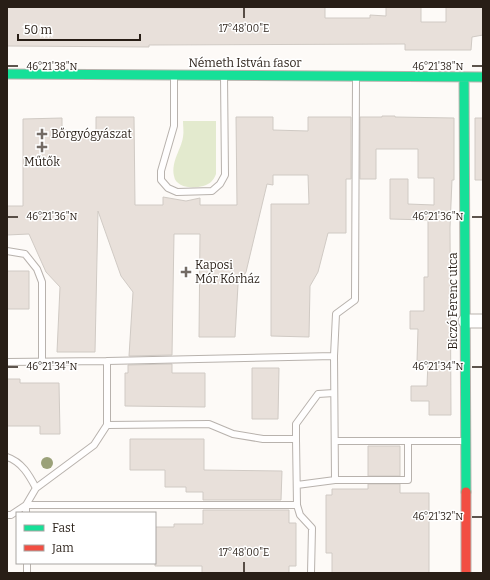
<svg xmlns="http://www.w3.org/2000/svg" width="490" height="580" font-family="Bitter,serif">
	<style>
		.green { fill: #e3eace }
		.building { fill: #e8e0da; stroke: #d0cac4 }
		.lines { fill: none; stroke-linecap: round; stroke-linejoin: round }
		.lane-casing { stroke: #b8b2ad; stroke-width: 8 }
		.street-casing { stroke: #b8b2ad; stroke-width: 15 }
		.fast-casing { stroke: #b8b2ad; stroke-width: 11 }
		.jam-casing { stroke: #b8b2ad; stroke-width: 11 }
		.lane { stroke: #fffefe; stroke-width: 6 }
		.street { stroke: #fffefe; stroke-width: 13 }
		.fast { stroke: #16e098; stroke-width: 9 }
		.jam { stroke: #f24e42; stroke-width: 9 }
		.tree { fill: #9ba179 }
		.ticks { fill: none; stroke: #281e16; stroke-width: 1.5 }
		.poi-dot { fill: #736b65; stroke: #fff; stroke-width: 1.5 }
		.labels { text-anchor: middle; stroke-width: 3; stroke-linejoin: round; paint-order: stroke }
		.street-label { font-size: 12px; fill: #281e16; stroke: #fff }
		.poi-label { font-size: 12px; fill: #281e16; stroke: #fff; text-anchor: start }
		.ticks-label { font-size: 10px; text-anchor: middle; fill: #281e16; stroke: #fff; stroke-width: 3; stroke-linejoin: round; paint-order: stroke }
	</style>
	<rect width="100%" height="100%" fill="#fdfaf7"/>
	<path class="green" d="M 183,121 L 216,121 L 216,174 C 215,177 213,180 211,182 C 202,190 176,190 174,176 C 171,161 181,150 183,137 C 184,132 183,126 183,121 Z"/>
	<path class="building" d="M 7,7 L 210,8 L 210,7 L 325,7 L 325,18 L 370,18 L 370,15 L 386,16 L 386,7 L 421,7 L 421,22 L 446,22 L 446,7 L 483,7 L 483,35 L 472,37 L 471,50 L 405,50 L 405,44 L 149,45 L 149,47 L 7,46 Z
		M 382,116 L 395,116 L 395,117 L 454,118 L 454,180 L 452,180 L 450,227 L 451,415 L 429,415 L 429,401 L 411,401 L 411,386 L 427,386 L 428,361 L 417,361 L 418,329 L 410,329 L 410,311 L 424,311 L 424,277 L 428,277 L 428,220 L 390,219 L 390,179 L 408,179 L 408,204 L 434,205 L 434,178 L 418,178 L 418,149 L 376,149 L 376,179 L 360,179 L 360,117 L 382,117 Z
		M 96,117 L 134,117 L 135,205 L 163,205 L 163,197 L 186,201 L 200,198 L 200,205 L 237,205 L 236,117 L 273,117 L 273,130 L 308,131 L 308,117 L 351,117 L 351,179 L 346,179 L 346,233 L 328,233 L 318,272 L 310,286 L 309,337 L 271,336 L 271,204 L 309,204 L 308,175 L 273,175 L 273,185 L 267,184 L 246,272 L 238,285 L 235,337 L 199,337 L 200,234 L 174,234 L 172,355 L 129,356 L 133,292 L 121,276 L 98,211 L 95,352 L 57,352 L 60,287 L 46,272 L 29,234 L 7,235 L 7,206 L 23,206 L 23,119 L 62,118 L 62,129 L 96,139 Z
		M 475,118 L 483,118 L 483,180 L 475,180 Z
		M 7,271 L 29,271 L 29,309 L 7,309 Z
		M 172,364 L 172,373 L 205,373 L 205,407 L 125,406 L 125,373 L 128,373 L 128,365 Z
		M 252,368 L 279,368 L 278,419 L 252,419 Z
		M 7,379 L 20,379 L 20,383 L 59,383 L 60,434 L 40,434 L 40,426 L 7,426 Z
		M 130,439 L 204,439 L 204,470 L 282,471 L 281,500 L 203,500 L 203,492 L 186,492 L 186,487 L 165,487 L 165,470 L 130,470 Z
		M 368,446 L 400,446 L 400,476 L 368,476 Z
		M 368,484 L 400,484 L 400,493 L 429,493 L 429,573 L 332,573 L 332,553 L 326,553 L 326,495 L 332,495 L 332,489 L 368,489 Z
		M 203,510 L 289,510 L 289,523 L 296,523 L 296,566 L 289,566 L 289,573 L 202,573 L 202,566 L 155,566 L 155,527 L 174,527 L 174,524 L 203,524 Z"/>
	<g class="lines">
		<defs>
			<path id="lane" d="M 174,76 L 174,126 L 161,171 L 161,180 L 168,188 L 177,192 L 212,191 L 220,184 L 225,175 L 224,76
				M 7,251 L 25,254 L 37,269 L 42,282 L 42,362
				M 334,356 L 336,314 L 355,300 L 356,78
				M 7,362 L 107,361
				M 107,425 L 107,361 L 334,356 L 335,480 L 297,485
				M 296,439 L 296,424 L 318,394 L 334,393
				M 335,441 L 463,441
				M 7,457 C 22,462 29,475 36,488
				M 335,480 L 408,480 L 408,441
				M 26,505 L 36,488 L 94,445 L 107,425 L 209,424 L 233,434 L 263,439 L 296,439 L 297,505
				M 26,505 L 297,505 L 300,515 L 312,528 L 311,573
				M 7,515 L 11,515 L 26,505 L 26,513
				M 27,563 L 27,573"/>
			<path id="street" d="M 465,321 L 483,321"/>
			<path id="fast" d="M 7,74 L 483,77
				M 464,77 L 466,492"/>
			<path id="jam" d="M 466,492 L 466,573"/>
		</defs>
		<use href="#lane" class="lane-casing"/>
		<use href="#street" class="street-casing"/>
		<use href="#fast" class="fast-casing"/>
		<use href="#jam" class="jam-casing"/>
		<use href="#lane" class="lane"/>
		<use href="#street" class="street"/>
		<use href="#fast" class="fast"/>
		<use href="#jam" class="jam"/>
	</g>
	<circle class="tree" cx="47" cy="463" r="6"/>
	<path class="ticks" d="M 244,8 L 244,18M 8,66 L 18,66M 472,66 L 482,66M 8,217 L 18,217M 472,217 L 482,217M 8,367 L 18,367M 472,367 L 482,367M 472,517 L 482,517M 244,562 L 244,572"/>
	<g class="poi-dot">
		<path d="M40 128h4v4h4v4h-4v4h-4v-4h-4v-4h4z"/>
		<path d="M40 141h4v4h4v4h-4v4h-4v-4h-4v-4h4z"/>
		<path d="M184 266h4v4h4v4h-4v4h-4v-4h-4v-4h4z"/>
	</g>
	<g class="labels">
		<g class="street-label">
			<text x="245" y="67">Németh István fasor</text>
			<text transform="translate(453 301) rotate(-90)" y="4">Biczó Ferenc utca</text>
		</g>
		<g class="poi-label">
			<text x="51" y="138">Bőrgyógyászat</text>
			<text x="42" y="166" text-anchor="middle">Műtők</text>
			<text x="195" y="269">Kaposi<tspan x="195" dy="14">Mór Kórház</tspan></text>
		</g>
	</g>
	<g class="ticks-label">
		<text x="244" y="32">17°48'00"E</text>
		<text x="52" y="70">46°21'38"N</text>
		<text x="438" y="70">46°21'38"N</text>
		<text x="52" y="220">46°21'36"N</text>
		<text x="438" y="220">46°21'36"N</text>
		<text x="52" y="370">46°21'34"N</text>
		<text x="438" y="370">46°21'34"N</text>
		<text x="438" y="520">46°21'32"N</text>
		<text x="244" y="556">17°48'00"E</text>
	</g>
	<rect width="490" height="580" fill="none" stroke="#281e16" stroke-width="16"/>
	<rect x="16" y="512" width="140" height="52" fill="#ffffff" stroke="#a9a5a2"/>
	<rect x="24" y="525" width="20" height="6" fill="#16e098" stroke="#a9a5a2"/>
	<text x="52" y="532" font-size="12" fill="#281e16">Fast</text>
	<rect x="24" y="545" width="20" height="6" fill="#f24e42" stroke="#a9a5a2"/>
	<text x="52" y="552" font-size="12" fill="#281e16">Jam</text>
	<path d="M18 34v6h122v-6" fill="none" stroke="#281e16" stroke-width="2"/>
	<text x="24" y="34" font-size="12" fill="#281e16" stroke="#ffffff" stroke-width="3" paint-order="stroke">50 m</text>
</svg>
